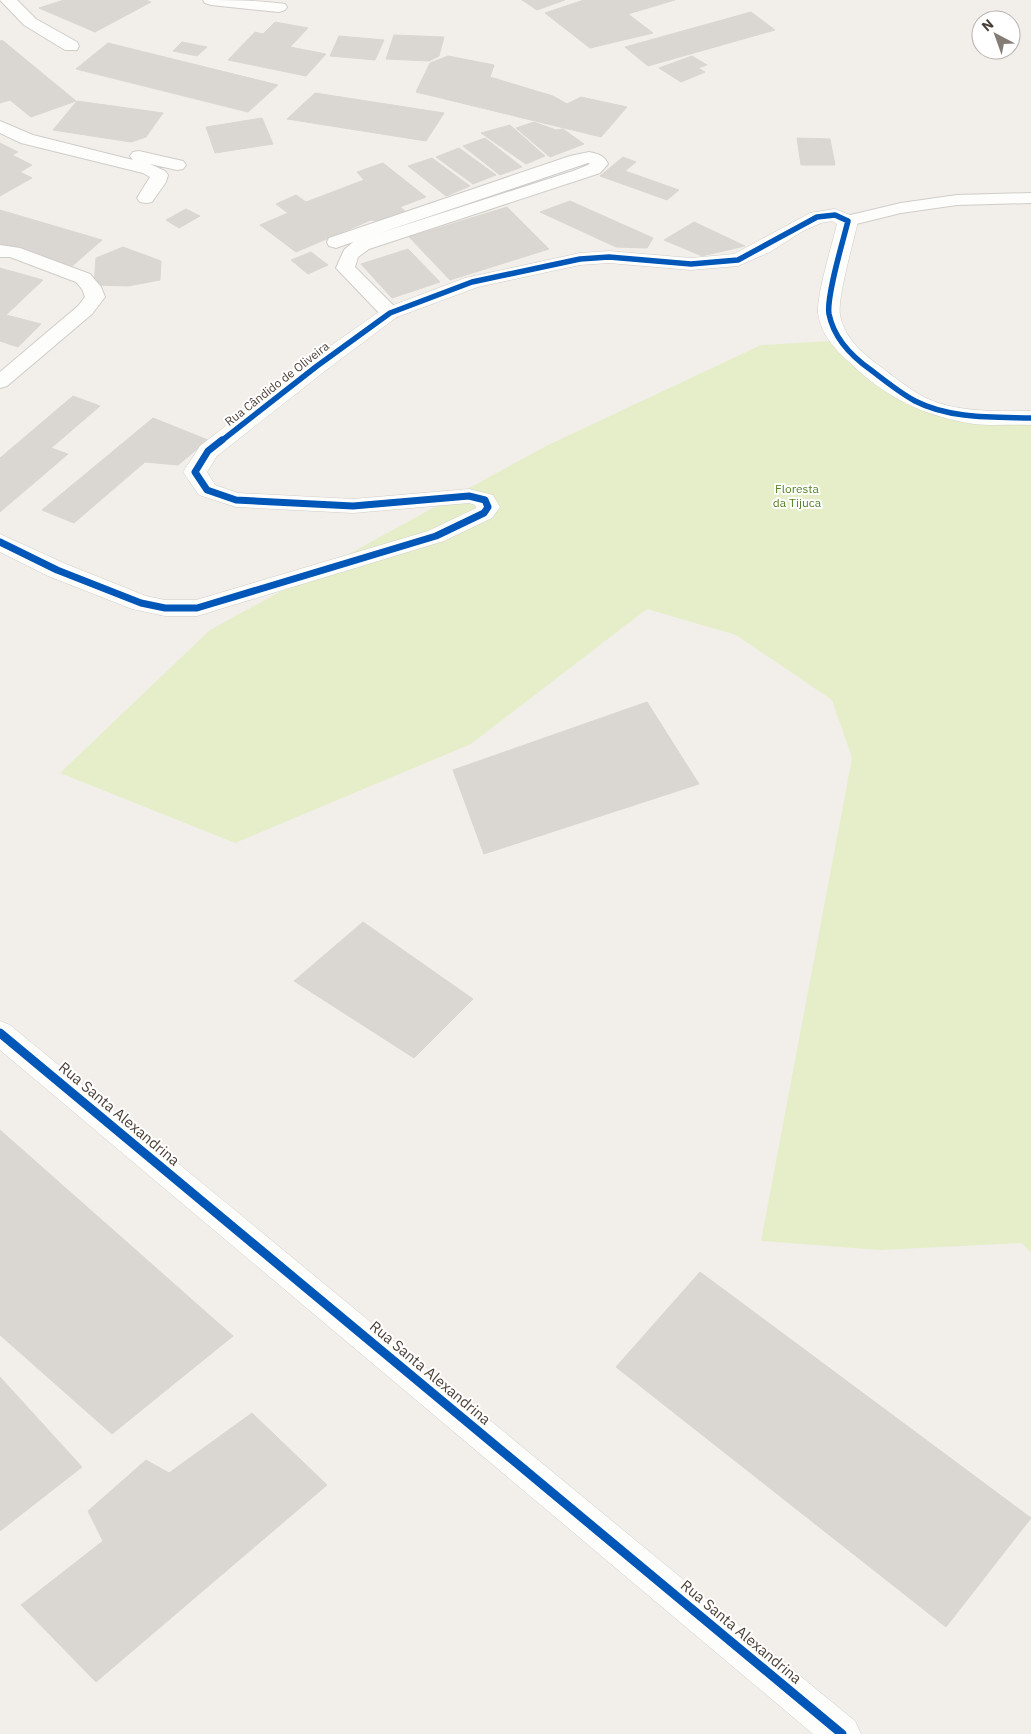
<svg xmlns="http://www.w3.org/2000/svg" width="1031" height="1734" font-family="'IBM Plex Sans',sans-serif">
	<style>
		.green { fill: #e5eec9 }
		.building { fill: #dad6d2; stroke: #dbd6d1 }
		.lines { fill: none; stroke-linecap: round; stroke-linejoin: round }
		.service-casing { stroke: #d0cdc9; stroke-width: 2 }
		.minor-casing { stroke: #d0cdc9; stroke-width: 1 }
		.service { fill: #fdfdfc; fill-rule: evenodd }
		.minor { fill: #fdfdfc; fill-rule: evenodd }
		.cycleway-far2-casing { stroke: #fff; stroke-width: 8 }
		.cycleway-far1-casing { stroke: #fff; stroke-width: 10 }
		.cycleway-casing { stroke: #fff; stroke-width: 12 }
		.cycleway-far2 { stroke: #0057b8; stroke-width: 5.5 }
		.cycleway-far1 { stroke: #0057b8; stroke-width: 7 }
		.cycleway { stroke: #0057b8; stroke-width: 9 }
		.labels { text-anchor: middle; stroke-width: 4; stroke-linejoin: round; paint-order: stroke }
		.street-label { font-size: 12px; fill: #4a3f36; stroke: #fff }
		.park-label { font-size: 12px; fill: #558123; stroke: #fff }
		.near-street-label { font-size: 15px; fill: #4a3f36; stroke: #fff }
	</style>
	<rect width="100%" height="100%" fill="#f2efeb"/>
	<path class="green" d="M 849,340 L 931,409 L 1031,415 L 1031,1252 L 1021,1243 L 880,1250 L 761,1241 L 852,758 L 832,700 L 736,635 L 647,609 L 471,744 L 235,843 L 60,773 L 210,630 L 546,446 L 761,345 Z"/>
	<path class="building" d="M 64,0 L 146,0 L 151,2 L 95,32 L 39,8 Z
		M 522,0 L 565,0 L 537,10 Z
		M 584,0 L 675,0 L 628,14 L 653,33 L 590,48 L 545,13 Z
		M 751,12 L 775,30 L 648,66 L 625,47 Z
		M 275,22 L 308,28 L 290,47 L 326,54 L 306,76 L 228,60 L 255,32 L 263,34 Z
		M 394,35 L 444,37 L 439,56 L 429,61 L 386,59 Z
		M 339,36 L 384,40 L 375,60 L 330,56 Z
		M 2,40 L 76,101 L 31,117 L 10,100 L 0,103 L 0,41 Z
		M 182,42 L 207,47 L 197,56 L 173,51 Z
		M 108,43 L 278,85 L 248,112 L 76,69 Z
		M 448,56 L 494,65 L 490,77 L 553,96 L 567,104 L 581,97 L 627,107 L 601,137 L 416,92 L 430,63 Z
		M 692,56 L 707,65 L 698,68 L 705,72 L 681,82 L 659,68 Z
		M 315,93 L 444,113 L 426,141 L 287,119 Z
		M 77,101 L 163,113 L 146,137 L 131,142 L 53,130 Z
		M 262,118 L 273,144 L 215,153 L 206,127 Z
		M 534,122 L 556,130 L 563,129 L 584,144 L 550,157 L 516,128 Z
		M 510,125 L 545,156 L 526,164 L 481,133 Z
		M 485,138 L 522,167 L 500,175 L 463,146 Z
		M 797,138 L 830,139 L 835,165 L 801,165 Z
		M 0,143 L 18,152 L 12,155 L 32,165 L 20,172 L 32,178 L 0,196 Z
		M 459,148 L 496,175 L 473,184 L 436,157 Z
		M 623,157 L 636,162 L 625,171 L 679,190 L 667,200 L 600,176 Z
		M 432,158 L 470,186 L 446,196 L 408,166 Z
		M 383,163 L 426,197 L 400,207 L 405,211 L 379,221 L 371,220 L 296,252 L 260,225 L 288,213 L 276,204 L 296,195 L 306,202 L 364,180 L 357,172 Z
		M 570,201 L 653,238 L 647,248 L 616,247 L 540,212 Z
		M 507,207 L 549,249 L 450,280 L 409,237 Z
		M 186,209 L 200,216 L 179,228 L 166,220 Z
		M 0,210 L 102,240 L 70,268 L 0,247 Z
		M 694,222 L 745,246 L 702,256 L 664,240 Z
		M 123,247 L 161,261 L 160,280 L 128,286 L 94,285 L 96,258 Z
		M 408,249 L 440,282 L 392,298 L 361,264 Z
		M 311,252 L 328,265 L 308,274 L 291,260 Z
		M 0,268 L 43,280 L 6,315 L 41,324 L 18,347 L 0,341 Z
		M 73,396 L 100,406 L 51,448 L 68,454 L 0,512 L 0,458 Z
		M 153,418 L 208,440 L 178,465 L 145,462 L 74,523 L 42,510 Z
		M 647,702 L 699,784 L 484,854 L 453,770 Z
		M 363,922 L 473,999 L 414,1058 L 294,981 Z
		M 0,1130 L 233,1336 L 112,1434 L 0,1335 Z
		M 700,1272 L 1031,1518 L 946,1627 L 616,1367 Z
		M 0,1377 L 82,1467 L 0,1531 Z
		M 252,1413 L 327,1485 L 96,1682 L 21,1605 L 103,1541 L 88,1511 L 146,1460 L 169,1473 Z"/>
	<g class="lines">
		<defs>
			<path id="service" d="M 0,0 L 17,0 L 36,19 L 77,42 L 79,46 L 77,50 L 65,50 L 24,25 Z
				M 203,0 C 230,0 259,0 285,4 L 287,7 L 285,10 L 279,12 L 211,5 L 205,3 Z
				M 0,121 L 33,135 L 133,160 L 130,156 L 133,152 L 139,151 L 183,161 L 186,165 L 183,169 L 177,170 L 150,164 L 165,171 L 168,175 L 166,182 L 152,202 L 146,203 L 140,202 L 137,198 L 150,177 L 143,173 L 21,143 L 0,133 Z
				M 589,152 C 598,154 604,155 608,164 L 600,173 L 369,249 L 358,257 L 355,267 L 397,309 L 400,313 L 397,317 L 390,319 L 383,317 L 336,268 L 344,250 L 353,242 L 336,248 L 329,246 L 327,242 L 329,238 L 570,156 ZM 588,163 L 590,163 L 588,165 L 573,171 L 377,234 Z
				M 1031,193 L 1031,203 L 957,205 L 901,213 L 848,226 L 842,225 L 839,221 L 842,217 L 901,203 L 957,195 Z
				M 0,245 L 20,248 L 90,274 L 101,287 L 105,297 L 92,314 L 7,386 L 0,388 L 0,372 L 78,306 L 85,297 L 82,289 L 76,282 L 10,257 L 0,257 Z"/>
			<path id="minor" d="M 835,209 L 855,217 L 858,221 C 854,241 837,298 840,315 C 845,339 862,353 881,367 C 894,377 908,388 922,396 C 954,413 996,411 1031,411 L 1031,425 C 1012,424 992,426 974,424 C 924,416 886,398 850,363 C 835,349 821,335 818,313 C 817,293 832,245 837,224 L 832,221 L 821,223 L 803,231 L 770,252 L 738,266 L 691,270 L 609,263 L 580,265 L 478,287 L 397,317 L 325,371 L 217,456 L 207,472 L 215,485 L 238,493 L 353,499 L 469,489 L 493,495 L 500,507 L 492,518 L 444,541 L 197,616 L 165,616 L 132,609 L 48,576 L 0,552 L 0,534 L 66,564 L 146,596 L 165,600 L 196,600 L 428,531 L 476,508 L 475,505 L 469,503 L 353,513 L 236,507 L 199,495 L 183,472 L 200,446 L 309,361 L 383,309 L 465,278 L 580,253 L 609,251 L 691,258 L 734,254 L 810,213 Z
				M 0,1021 L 10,1025 L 855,1721 L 861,1734 L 813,1734 L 0,1050 Z"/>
		</defs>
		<use href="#service" class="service-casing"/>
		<use href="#minor" class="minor-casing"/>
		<use href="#service" class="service"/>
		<use href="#minor" class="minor"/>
		<defs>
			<path id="cycleway-far2" d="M 220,442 L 317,366 L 390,313 L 472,282 L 580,259 L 609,257 L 691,264 L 738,260 L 817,217 L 835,215 L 848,221 C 843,241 826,297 829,314 C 834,339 851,356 871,370 C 885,381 900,393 915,401 C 950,419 993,417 1031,418"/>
			<path id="cycleway-far1" d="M 0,542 L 57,570 L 141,603 L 165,608 L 197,608 L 436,536 L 484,513 L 488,507 L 485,500 L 469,496 L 353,506 L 236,500 L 207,490 L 195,472 L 208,451 L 222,440"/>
			<path id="cycleway" d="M 0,1033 L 842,1734"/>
		</defs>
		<use href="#cycleway-far2" class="cycleway-far2-casing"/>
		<use href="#cycleway-far1" class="cycleway-far1-casing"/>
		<use href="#cycleway" class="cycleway-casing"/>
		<use href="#cycleway-far2" class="cycleway-far2"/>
		<use href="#cycleway-far1" class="cycleway-far1"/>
		<use href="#cycleway" class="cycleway"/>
	</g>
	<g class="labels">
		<g class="street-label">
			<text transform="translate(277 384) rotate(-38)" y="4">Rua Cândido de Oliveira</text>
		</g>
		<g class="park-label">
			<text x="797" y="493">Floresta<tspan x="797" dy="14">da Tijuca</tspan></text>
		</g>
		<g class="near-street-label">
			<text transform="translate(119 1114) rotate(40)" y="5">Rua Santa Alexandrina</text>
			<text transform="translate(430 1373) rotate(40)" y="5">Rua Santa Alexandrina</text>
			<text transform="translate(741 1632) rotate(40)" y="5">Rua Santa Alexandrina</text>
		</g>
	</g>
	<g transform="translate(996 35) rotate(319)"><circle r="24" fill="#ffffff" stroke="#b7b2af"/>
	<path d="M0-4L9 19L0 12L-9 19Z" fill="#857d75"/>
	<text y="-8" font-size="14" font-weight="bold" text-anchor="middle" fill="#4a3f36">N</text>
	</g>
</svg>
